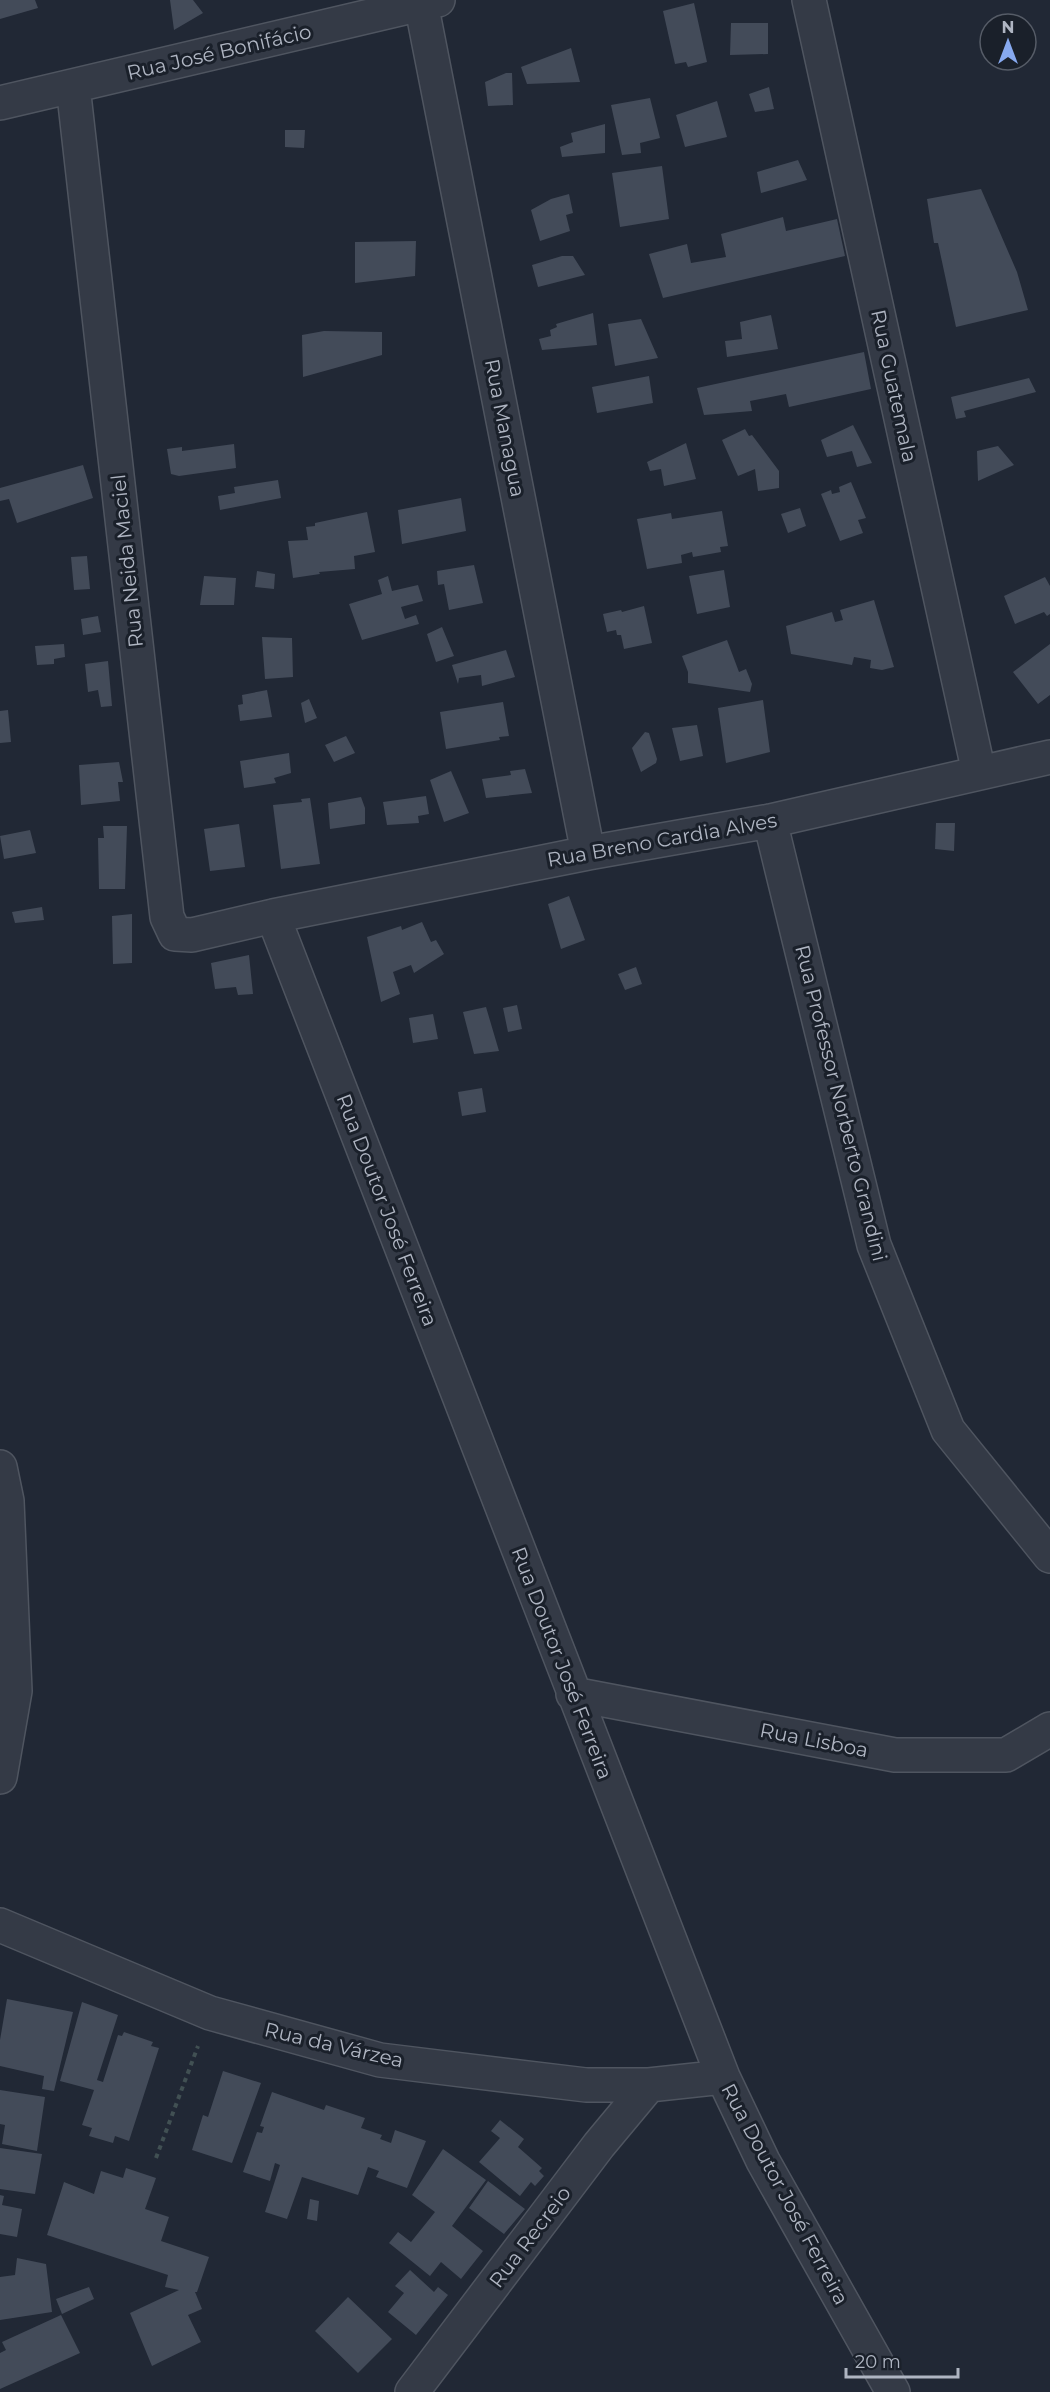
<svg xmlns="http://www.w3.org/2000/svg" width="1050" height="2392" font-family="Montserrat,sans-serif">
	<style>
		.building { fill: #434b59 }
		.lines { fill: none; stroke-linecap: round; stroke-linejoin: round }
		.minor-casing { stroke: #4f5560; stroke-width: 36 }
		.path { stroke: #415053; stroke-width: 4; stroke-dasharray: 4.5 4.5; stroke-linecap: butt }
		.minor { stroke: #343a46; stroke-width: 33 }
		.labels { text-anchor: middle; stroke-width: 6; stroke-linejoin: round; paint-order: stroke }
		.street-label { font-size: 20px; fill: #afb5c2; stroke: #1a202a }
	</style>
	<rect width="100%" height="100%" fill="#212835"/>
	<path class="building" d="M 0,0 L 35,0 L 38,8 L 0,19 Z
		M 170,0 L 193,0 L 203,13 L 174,30 Z
		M 694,3 L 707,62 L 688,67 L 686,62 L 675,64 L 663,11 Z
		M 731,23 L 768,23 L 768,54 L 730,55 Z
		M 571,48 L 580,82 L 527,84 L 521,67 Z
		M 506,73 L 512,73 L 513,105 L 488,106 L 485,82 Z
		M 769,87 L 774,109 L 755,112 L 749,94 Z
		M 650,98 L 660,138 L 640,143 L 641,153 L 622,155 L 611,105 Z
		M 717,101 L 727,137 L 685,147 L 676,115 Z
		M 605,124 L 605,153 L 562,157 L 560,147 L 573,142 L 571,133 Z
		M 285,130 L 305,130 L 304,148 L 285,147 Z
		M 798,160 L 807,180 L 761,193 L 757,172 Z
		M 662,166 L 669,219 L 620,227 L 612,173 Z
		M 981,189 L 1017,272 L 1028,310 L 956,327 L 938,243 L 934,243 L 927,199 Z
		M 569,194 L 573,213 L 566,215 L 570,231 L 540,241 L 531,210 L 551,199 Z
		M 783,217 L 786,231 L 837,219 L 845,256 L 663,298 L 649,254 L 687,244 L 691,263 L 726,257 L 721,234 Z
		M 416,241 L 415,276 L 355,283 L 355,242 Z
		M 562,256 L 573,256 L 585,275 L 538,287 L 532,265 Z
		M 593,313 L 597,345 L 542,350 L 539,339 L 551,336 L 550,330 L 557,327 L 556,324 Z
		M 771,315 L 778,349 L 727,357 L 725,341 L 742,339 L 740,322 Z
		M 641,319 L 658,358 L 615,366 L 608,324 Z
		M 324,331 L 382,332 L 382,355 L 303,377 L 302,335 Z
		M 864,352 L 871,389 L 789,407 L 786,394 L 750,401 L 752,411 L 704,415 L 697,388 Z
		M 649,376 L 653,403 L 597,413 L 592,387 Z
		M 1029,378 L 1036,392 L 964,411 L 966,417 L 956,419 L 951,397 Z
		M 853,425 L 872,463 L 857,467 L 852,451 L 827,457 L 821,440 Z
		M 745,429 L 749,436 L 752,435 L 779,471 L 779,488 L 758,491 L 755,469 L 738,476 L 722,440 Z
		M 686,443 L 696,479 L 664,486 L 661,469 L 650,471 L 647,462 Z
		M 234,444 L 236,468 L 179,476 L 171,474 L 167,449 L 182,447 L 182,451 Z
		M 998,446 L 1014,465 L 978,481 L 977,451 Z
		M 83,465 L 93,498 L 17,523 L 9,499 L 0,501 L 0,488 Z
		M 278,480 L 281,498 L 220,510 L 218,496 L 235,493 L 234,487 Z
		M 851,482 L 866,518 L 858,520 L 863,533 L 840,541 L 821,494 L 831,490 L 832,494 L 840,492 L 839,487 Z
		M 461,498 L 466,531 L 402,544 L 398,510 Z
		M 800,508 L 806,526 L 788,533 L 781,514 Z
		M 722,511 L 728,546 L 720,547 L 721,552 L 693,557 L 692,552 L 681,555 L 682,563 L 647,569 L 637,519 L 671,513 L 672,519 Z
		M 367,512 L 375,552 L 354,556 L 355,569 L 319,572 L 320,574 L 293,578 L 288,541 L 308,540 L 306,527 L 315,526 L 315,523 Z
		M 87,556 L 90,589 L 74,590 L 71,557 Z
		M 474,565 L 483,603 L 449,610 L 444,584 L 438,585 L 437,571 Z
		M 724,570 L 730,607 L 697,614 L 689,576 Z
		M 257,571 L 275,574 L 274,589 L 255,587 Z
		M 204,576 L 236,578 L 234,605 L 200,605 Z
		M 388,576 L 392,591 L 418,585 L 423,601 L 401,607 L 405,619 L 416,615 L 419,624 L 362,640 L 349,604 L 382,594 L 378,580 Z
		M 1045,577 L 1050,586 L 1050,614 L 1047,616 L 1044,612 L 1015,624 L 1004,596 Z
		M 874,600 L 894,667 L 882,670 L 870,668 L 871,660 L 854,657 L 852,665 L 791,654 L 786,626 L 832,612 L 835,622 L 843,620 L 840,610 Z
		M 644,606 L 652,643 L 624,649 L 621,635 L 617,635 L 616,630 L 607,632 L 603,614 L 621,610 L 622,612 Z
		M 98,616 L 101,632 L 83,635 L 81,619 Z
		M 442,627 L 454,656 L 436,662 L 427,634 Z
		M 262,637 L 292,638 L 293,677 L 265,679 Z
		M 727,640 L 739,672 L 746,669 L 752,684 L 750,692 L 688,683 L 688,672 L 682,656 Z
		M 64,644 L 65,657 L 54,659 L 54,664 L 37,665 L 35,646 Z
		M 1050,644 L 1050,695 L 1038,704 L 1013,672 Z
		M 506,650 L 515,677 L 482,686 L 481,675 L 459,678 L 458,684 L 452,665 Z
		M 108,661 L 112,706 L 101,707 L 98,690 L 88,692 L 85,664 Z
		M 267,690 L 272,717 L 240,721 L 238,705 L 243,704 L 242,695 Z
		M 309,699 L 317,718 L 305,723 L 301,703 Z
		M 763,700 L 770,752 L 726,763 L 718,708 Z
		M 503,702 L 509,736 L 499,737 L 500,740 L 446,749 L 440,712 Z
		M 8,710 L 11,742 L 0,743 L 0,711 Z
		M 697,725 L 703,756 L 680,761 L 672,728 Z
		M 645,732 L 649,733 L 657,759 L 656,763 L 641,772 L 632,748 Z
		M 346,736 L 355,753 L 334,762 L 325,745 Z
		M 289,753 L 291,773 L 274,778 L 276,783 L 244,788 L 240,761 Z
		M 119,762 L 123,782 L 118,782 L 120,801 L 81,805 L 79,765 Z
		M 525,769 L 532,793 L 486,798 L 482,779 L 511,775 L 510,771 Z
		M 451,771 L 469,813 L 444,822 L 430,780 Z
		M 426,796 L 429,814 L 418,816 L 419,823 L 387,825 L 383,802 Z
		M 361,797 L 365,808 L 365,824 L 330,829 L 328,803 Z
		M 310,798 L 320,864 L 281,869 L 273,805 L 302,802 L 301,799 Z
		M 936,823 L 955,823 L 954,851 L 935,849 Z
		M 239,824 L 245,867 L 210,871 L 204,829 Z
		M 103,826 L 127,826 L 125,889 L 99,889 L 98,838 L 104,838 Z
		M 30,830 L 36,853 L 4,859 L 0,836 Z
		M 569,896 L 585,940 L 561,949 L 548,904 Z
		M 42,907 L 44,920 L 15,923 L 12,912 Z
		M 132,914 L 132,963 L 113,964 L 112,916 Z
		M 422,922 L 431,942 L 436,940 L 444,954 L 414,973 L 411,965 L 393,972 L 400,994 L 381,1002 L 367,937 L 401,926 L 402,930 Z
		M 249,955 L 253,994 L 238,995 L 236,987 L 215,989 L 211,963 Z
		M 636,967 L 642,984 L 625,990 L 618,974 Z
		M 517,1005 L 522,1029 L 508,1032 L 503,1008 Z
		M 486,1007 L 499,1051 L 474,1054 L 463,1012 Z
		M 433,1014 L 438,1039 L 413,1043 L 409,1018 Z
		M 482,1088 L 486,1112 L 462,1116 L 458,1092 Z
		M 7,1999 L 73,2012 L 54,2091 L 42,2089 L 44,2076 L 0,2066 L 0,2040 Z
		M 82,2002 L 118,2015 L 97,2080 L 103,2082 L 118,2035 L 122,2036 L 124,2032 L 153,2042 L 151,2046 L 159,2048 L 129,2141 L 115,2136 L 113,2143 L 89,2136 L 92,2128 L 82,2125 L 94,2090 L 60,2081 Z
		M 223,2071 L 261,2083 L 232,2163 L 192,2150 L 203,2115 L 208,2117 Z
		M 0,2090 L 45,2097 L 37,2151 L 2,2144 L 5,2125 L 0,2124 Z
		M 272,2092 L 324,2110 L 326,2105 L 365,2118 L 361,2128 L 382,2135 L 380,2139 L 391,2143 L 395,2130 L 426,2141 L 407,2188 L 376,2177 L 379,2171 L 368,2167 L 358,2195 L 302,2177 L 287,2219 L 265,2212 L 280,2165 L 275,2163 L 270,2181 L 243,2172 L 257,2132 L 262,2133 L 264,2127 L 260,2126 Z
		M 500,2120 L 524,2139 L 518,2147 L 542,2168 L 539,2171 L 544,2176 L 535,2186 L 531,2182 L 520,2196 L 479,2162 L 500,2138 L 491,2131 Z
		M 0,2148 L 42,2154 L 35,2194 L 0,2189 Z
		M 443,2149 L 486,2180 L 452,2226 L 483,2251 L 461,2279 L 441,2262 L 430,2276 L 389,2243 L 398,2232 L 411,2242 L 435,2212 L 412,2195 Z
		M 126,2168 L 156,2178 L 145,2209 L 169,2217 L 161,2241 L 209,2257 L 197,2292 L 195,2292 L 202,2309 L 188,2315 L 201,2342 L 152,2366 L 130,2313 L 179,2290 L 165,2287 L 168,2275 L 47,2235 L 64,2182 L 94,2194 L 101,2171 L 123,2178 Z
		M 488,2181 L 525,2209 L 504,2234 L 469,2208 Z
		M 0,2195 L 4,2196 L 2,2205 L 22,2209 L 17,2237 L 0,2234 Z
		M 310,2199 L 319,2201 L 317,2221 L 307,2219 Z
		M 17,2258 L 46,2264 L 52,2312 L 0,2320 L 0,2277 L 15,2275 Z
		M 410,2270 L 434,2292 L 438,2287 L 448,2295 L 416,2335 L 388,2312 L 404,2293 L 395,2286 Z
		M 89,2287 L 94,2299 L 62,2314 L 56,2299 Z
		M 348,2297 L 392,2339 L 358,2373 L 315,2331 Z
		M 61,2315 L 80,2353 L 0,2389 L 0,2353 L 6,2350 L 2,2342 Z"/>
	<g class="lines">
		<defs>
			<path id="minor" d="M 809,0 L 979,773
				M 421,3 L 588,853
				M 73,86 L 167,917 L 175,934 L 192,935 L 273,916 L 588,853 L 770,821 L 1050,757
				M 0,103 L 438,0
				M 770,821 L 874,1245 L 948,1430 L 1050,1556
				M 273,916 L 723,2077 L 763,2161 L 893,2392
				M 0,1467 L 7,1501 L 15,1691 L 0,1777
				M 573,1694 L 895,1755 L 1006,1755 L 1050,1729
				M 0,1925 L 210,2013 L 380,2060 L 586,2085 L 649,2085 L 723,2077
				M 412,2392 L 599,2145 L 649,2085"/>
		</defs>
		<use href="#minor" class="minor-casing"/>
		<path class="path" d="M 156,2158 L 198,2046"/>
		<use href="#minor" class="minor"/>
	</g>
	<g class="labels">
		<g class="street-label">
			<text transform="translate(219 52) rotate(-13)" y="7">Rua José Bonifácio</text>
			<text transform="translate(894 386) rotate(78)" y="7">Rua Guatemala</text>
			<text transform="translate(505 428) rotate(79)" y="7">Rua Managua</text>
			<text transform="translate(127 561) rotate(-96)" y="7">Rua Neida Maciel</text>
			<text transform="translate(662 840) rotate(-10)" y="7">Rua Breno Cardia Alves</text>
			<text transform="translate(841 1103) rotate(76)" y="7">Rua Professor Norberto Grandini</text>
			<text transform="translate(387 1210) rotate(69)" y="7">Rua Doutor José Ferreira</text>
			<text transform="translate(562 1663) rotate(69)" y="7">Rua Doutor José Ferreira</text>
			<text transform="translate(814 1740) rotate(11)" y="7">Rua Lisboa</text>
			<text transform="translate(334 2045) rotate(13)" y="7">Rua da Várzea</text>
			<text transform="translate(785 2194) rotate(62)" y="7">Rua Doutor José Ferreira</text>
			<text transform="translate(530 2237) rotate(-53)" y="7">Rua Recreio</text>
		</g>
	</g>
	<g transform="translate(1008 42)"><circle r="28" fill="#1a202a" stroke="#565c67" stroke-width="1.5"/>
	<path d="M0-4.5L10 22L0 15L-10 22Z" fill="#87a9ef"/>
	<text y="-9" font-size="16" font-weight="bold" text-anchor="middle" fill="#afb5c2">N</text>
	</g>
	<path d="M846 2368v9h112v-9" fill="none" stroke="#afb5c2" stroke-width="3"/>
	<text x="855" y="2368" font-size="18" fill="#afb5c2" stroke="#1a202a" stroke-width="4.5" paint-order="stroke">20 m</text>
</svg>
